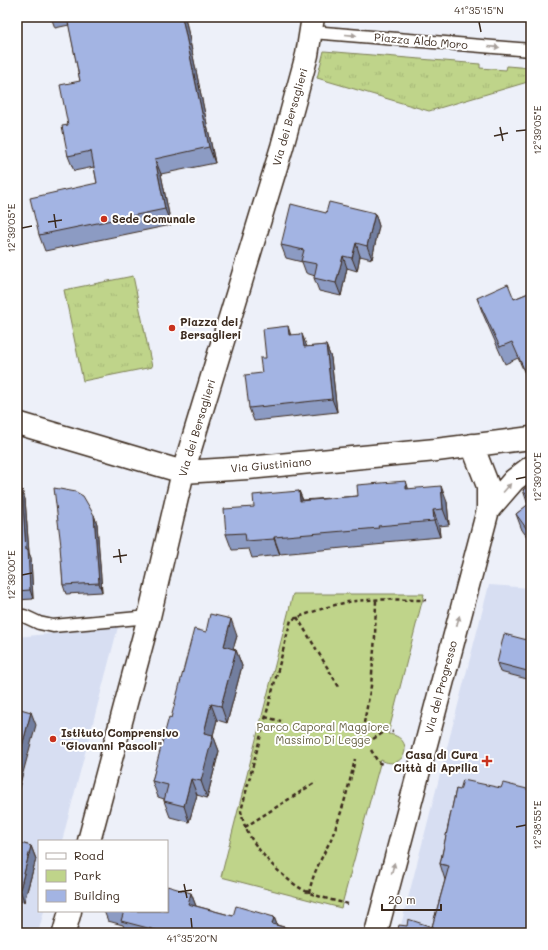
<svg xmlns="http://www.w3.org/2000/svg" width="548" height="950" font-family="Mali,sans-serif">
	<style>
		.built { fill: #d7def2 }
		.grass { fill: url(#grass-tufts); stroke: #7d7f54 }
		.park { fill: #bfd48a; stroke: #7d7f54 }
		.lines { fill: none; stroke-linecap: round; stroke-linejoin: round }
		.lane-casing { stroke: #3b2a1e; stroke-width: 15 }
		.street-casing { stroke: #3b2a1e; stroke-width: 25 }
		.path { stroke: #3b2a1e; stroke-width: 2.5; stroke-dasharray: 4 3; stroke-linecap: butt }
		.lane { stroke: #fff; stroke-width: 12 }
		.street { stroke: #fff; stroke-width: 22 }
		.wall { fill: #8c9bc3; stroke: #3b2a1e }
		.shaded-wall { fill: #727e9f; stroke: #3b2a1e }
		.building { fill: #a3b4e3; stroke: #3b2a1e }
		.oneway { fill: #a79f9a }
		.ticks { fill: none; stroke: #3b2a1e; stroke-width: 1.5 }
		.poi-dot { fill: #c8321e; stroke: #fff; stroke-width: 1.5 }
		.labels { text-anchor: middle; stroke-width: 4; stroke-linejoin: round; paint-order: stroke }
		.street-label { font-size: 11px; fill: #3b2a1e; stroke: #fff }
		.poi-label { font-size: 11px; font-weight: bold; fill: #3b2a1e; stroke: #fff; text-anchor: start }
		.park-label { font-size: 11px; fill: #635d3e; stroke: #fff }
		.neatline { fill: none; stroke: #3b2a1e; stroke-width: 1.5 }
		.ticks-label { font-size: 10px; text-anchor: middle; fill: #3b2a1e }
	</style>
	<defs>
		<pattern id="grass-tufts" width="24" height="20" patternUnits="userSpaceOnUse"><rect width="24" height="20" fill="#bfd48a"/><path d="M3 7l-1-3M5 7V3M7 7l1-3M15 17l-1-3M17 17v-4M19 17l1-3" fill="none" stroke="#a5b677"/></pattern>
	</defs>
	<rect width="100%" height="100%" fill="#edf0f9"/>
	<filter id="ink" filterUnits="userSpaceOnUse"><feTurbulence type="fractalNoise" baseFrequency=".025" numOctaves="2"/><feDisplacementMap in="SourceGraphic" scale="8" xChannelSelector="R" yChannelSelector="G"/><feConvolveMatrix kernelMatrix="1 2 1 2 8 2 1 2 1" color-interpolation-filters="sRGB"/></filter>
	<g filter="url(#ink)">
		<path class="built" d="M 489,585 L 531,588 L 531,933 L 399,933 Z
			M 118,627 L 62,841 L 39,841 L 39,911 L 44,911 L 38,933 L 17,933 L 17,637 Z"/>
		<path class="grass" d="M 324,51 L 480,64 L 480,68 L 506,70 L 507,66 L 531,68 L 531,81 L 429,111 L 317,78 Z
			M 133,276 L 152,367 L 83,381 L 64,290 Z"/>
		<path class="park" d="M 293,594 L 424,594 L 388,734 C 417,737 405,773 381,760 L 341,908 L 221,877 Z"/>
		<g class="lines">
			<defs>
				<path id="lane" d="M 312,32 L 531,50
					M 17,616 L 24,616 L 39,623 L 53,626 L 149,617"/>
				<path id="street" d="M 17,423 L 183,472 L 248,468 L 436,450 L 531,438
					M 472,445 L 488,486 L 488,510
					M 89,841 L 149,617 L 183,472 L 282,147 L 307,55 L 313,17
					M 64,933 L 70,911
					M 376,933 L 488,510 L 514,480 L 531,467"/>
			</defs>
			<use href="#lane" class="lane-casing"/>
			<use href="#street" class="street-casing"/>
			<path class="path" d="M 297,617 L 339,687
				M 265,717 L 281,721
				M 364,723 L 371,686 L 375,637 L 376,600
				M 373,739 L 386,731 L 393,732
				M 371,750 L 378,762 L 384,765
				M 245,827 L 316,782
				M 309,893 C 313,872 322,858 331,839 C 342,813 349,786 355,759
				M 348,904 C 336,901 322,898 310,893 C 288,885 253,848 245,826 C 243,821 242,816 241,811 L 291,620 C 309,613 328,606 348,602 C 373,598 400,600 426,600"/>
			<use href="#lane" class="lane"/>
			<use href="#street" class="street"/>
		</g>
		<path class="wall" d="M 51,17 L 185,17 L 215,163 L 161,174 L 171,225 L 45,251 L 39,235 L 97,183 L 94,167 L 74,171 L 68,156 L 68,125 L 80,81 L 69,25 L 55,28 Z
			M 326,213 L 375,213 L 379,226 L 372,259 L 360,256 L 357,271 L 347,268 L 341,296 L 319,291 L 314,278 L 315,276 L 306,273 L 302,262 L 286,258 L 281,245 Z
			M 531,292 L 531,387 L 518,358 L 505,364 L 483,314 L 477,298 L 514,299 Z
			M 291,335 L 307,347 L 326,345 L 331,358 L 337,412 L 254,421 L 249,408 L 262,373 L 266,358 Z
			M 406,481 L 408,489 L 447,502 L 449,525 L 439,526 L 440,537 L 384,542 L 385,544 L 280,554 L 280,555 L 252,558 L 249,549 L 232,550 L 226,534 L 254,507 L 299,491 L 303,500 L 358,496 Z
			M 531,484 L 531,542 L 522,530 L 516,514 L 528,505 L 523,490 Z
			M 17,490 L 25,499 L 29,553 L 31,558 L 33,599 L 17,600 Z
			M 94,515 L 97,524 L 102,592 L 66,594 L 63,585 L 61,546 Z
			M 206,632 L 237,636 L 233,649 L 236,650 L 242,666 L 227,723 L 217,720 L 213,735 L 219,751 L 207,798 L 197,795 L 189,822 L 170,817 L 164,801 L 164,799 L 158,797 L 152,781 L 171,718 Z
			M 531,641 L 531,680 L 500,672 L 497,663 Z
			M 456,789 L 531,933 L 397,933 L 407,926 L 432,927 L 445,880 L 440,864 Z
			M 17,842 L 31,846 L 36,859 L 24,902 L 17,900 Z
			M 191,893 L 196,906 L 233,916 L 274,917 L 277,925 L 305,933 L 126,933 L 123,925 L 108,921 L 104,911 L 167,911 Z"/>
		<path class="shaded-wall" d="M 182,17 L 185,17 L 215,163 L 209,147 Z
			M 155,159 L 161,174 L 171,225 L 165,209 Z
			M 375,213 L 379,226 L 372,259 L 367,246 Z
			M 356,243 L 360,256 L 357,271 L 352,258 Z
			M 343,256 L 347,268 L 341,296 L 336,283 Z
			M 288,326 L 292,339 L 289,335 Z
			M 302,334 L 307,347 L 304,347 Z
			M 326,345 L 331,358 L 337,412 L 332,399 Z
			M 406,481 L 411,497 L 406,489 Z
			M 441,486 L 447,502 L 449,525 L 443,509 Z
			M 22,490 L 25,499 L 29,553 L 31,558 L 33,599 L 30,590 L 26,550 Z
			M 299,491 L 305,507 L 300,501 Z
			M 433,510 L 439,526 L 440,537 L 434,521 Z
			M 94,515 L 97,524 L 102,592 L 99,583 Z
			M 274,537 L 280,554 L 280,555 L 274,539 Z
			M 231,619 L 237,636 L 229,662 L 224,646 Z
			M 236,650 L 242,666 L 227,723 L 221,706 Z
			M 211,704 L 217,720 L 210,747 L 213,735 L 219,751 L 207,798 L 201,781 L 204,733 Z
			M 31,712 L 36,725 L 17,795 L 17,765 Z
			M 191,779 L 197,795 L 189,822 L 184,806 Z
			M 31,846 L 36,859 L 24,902 L 20,889 Z
			M 191,893 L 197,909 L 188,904 Z
			M 274,917 L 280,933 L 272,924 Z"/>
		<path class="building" d="M 67,17 L 182,17 L 209,147 L 155,159 L 165,209 L 39,235 L 30,198 L 97,183 L 91,151 L 68,156 L 62,126 L 68,125 L 60,85 L 80,81 Z
			M 329,202 L 375,213 L 367,246 L 356,243 L 352,258 L 343,256 L 336,283 L 314,278 L 317,264 L 301,261 L 304,250 L 281,245 L 291,204 L 326,213 Z
			M 508,284 L 514,299 L 531,292 L 531,375 L 527,376 L 512,342 L 500,347 L 477,298 Z
			M 288,326 L 289,335 L 302,334 L 304,347 L 326,345 L 332,399 L 249,408 L 245,375 L 262,373 L 260,358 L 266,358 L 263,329 Z
			M 406,481 L 406,489 L 441,486 L 443,509 L 433,510 L 434,521 L 378,526 L 379,528 L 274,537 L 274,539 L 246,541 L 245,533 L 226,534 L 224,509 L 254,507 L 253,495 L 299,491 L 300,501 L 358,496 L 357,485 Z
			M 531,484 L 531,501 L 523,490 Z
			M 54,488 L 76,492 L 83,496 L 94,515 L 99,583 L 63,585 L 60,546 L 61,546 Z
			M 17,490 L 22,490 L 26,550 L 28,549 L 30,590 L 17,591 Z
			M 531,502 L 531,530 L 529,532 L 516,514 Z
			M 210,614 L 231,619 L 224,646 L 236,650 L 221,706 L 211,704 L 204,733 L 213,735 L 201,781 L 191,779 L 184,806 L 164,801 L 168,785 L 152,781 L 169,717 L 171,718 L 194,629 L 206,632 Z
			M 504,634 L 531,641 L 531,672 L 497,663 Z
			M 17,708 L 31,712 L 17,765 Z
			M 463,780 L 501,788 L 503,783 L 531,790 L 531,933 L 397,933 L 399,925 L 407,926 L 408,919 L 432,927 L 449,866 L 440,864 L 456,789 L 460,790 Z
			M 17,842 L 31,846 L 20,889 L 17,888 Z
			M 167,886 L 191,893 L 188,904 L 233,916 L 236,906 L 274,917 L 272,924 L 305,933 L 167,933 L 121,921 L 124,911 L 167,911 Z"/>
		<defs><path id="oneway-solid" d="M-6-.8H1V-3.2L6.5 0L1 3.2V.8H-6Z"/></defs>
		<g class="oneway">
			<use href="#oneway-solid" transform="translate(351 35) rotate(5)"/>
			<use href="#oneway-solid" transform="translate(494 47) rotate(5)"/>
			<use href="#oneway-solid" transform="translate(507 488) rotate(-49)"/>
			<use href="#oneway-solid" transform="translate(458 621) rotate(-75)"/>
			<use href="#oneway-solid" transform="translate(393 868) rotate(-75)"/>
		</g>
	</g>
	<path class="ticks" d="M 479,22 L 481,32M 500,127 L 503,141M 516,131 L 526,130M 494,136 L 508,133M 54,214 L 56,228M 48,222 L 62,220M 22,228 L 32,226M 516,479 L 526,477M 119,549 L 121,563M 113,557 L 127,555M 22,575 L 32,573M 516,827 L 526,825M 184,884 L 187,898M 178,892 L 192,890M 191,918 L 192,928"/>
	<g class="poi-dot">
		<circle cx="104" cy="219" r="4"/>
		<circle cx="172" cy="328" r="4"/>
		<circle cx="53" cy="739" r="4"/>
		<path d="M485 755h4v4h4v4h-4v4h-4v-4h-4v-4h4z"/>
	</g>
	<g class="labels">
		<g class="street-label">
			<text transform="translate(421 41) rotate(5)" y="4">Piazza Aldo Moro</text>
			<text transform="translate(290 117) rotate(-74)" y="4">Via dei Bersaglieri</text>
			<text transform="translate(197 428) rotate(-73)" y="4">Via dei Bersaglieri</text>
			<text transform="translate(271 465) rotate(-5)" y="4">Via Giustiniano</text>
			<text transform="translate(441 687) rotate(-75)" y="4">Via del Progresso</text>
		</g>
		<g class="poi-label">
			<text x="112" y="223">Sede Comunale</text>
			<text x="180" y="326">Piazza dei<tspan x="180" dy="13">Bersaglieri</tspan></text>
			<text x="61" y="737">Istituto Comprensivo<tspan x="61" dy="13">"Giovanni Pascoli"</tspan></text>
			<text x="478" y="759" text-anchor="end">Casa di Cura<tspan x="478" dy="13">Città di Aprilia</tspan></text>
		</g>
		<g class="park-label">
			<text x="323" y="731">Parco Caporal Maggiore<tspan x="323" dy="13">Massimo Di Legge</tspan></text>
		</g>
	</g>
	<rect width="548" height="950" fill="none" stroke="#fff" stroke-width="44"/>
	<rect x="38" y="840" width="130" height="72" fill="#ffffff" stroke="#b1aaa5"/>
	<rect x="46" y="853" width="20" height="6" fill="#ffffff" stroke="#b1aaa5"/>
	<text x="74" y="860" font-size="12" fill="#3b2a1e">Road</text>
	<rect x="46" y="870" width="20" height="12" fill="#bfd48a" stroke="#b1aaa5"/>
	<text x="74" y="880" font-size="12" fill="#3b2a1e">Park</text>
	<rect x="46" y="890" width="20" height="12" fill="#a3b4e3" stroke="#b1aaa5"/>
	<text x="74" y="900" font-size="12" fill="#3b2a1e">Building</text>
	<path d="M382 904v6h59v-6" fill="none" stroke="#3b2a1e" stroke-width="2"/>
	<text x="388" y="904" font-size="12" fill="#3b2a1e" stroke="#ffffff" stroke-width="3" paint-order="stroke">20 m</text>
	<rect x="22" y="22" width="504" height="906" class="neatline"/>
	<g class="ticks-label">
		<text x="479" y="14">41°35'15"N</text>
		<text transform="translate(537 130) rotate(-90)" y="4">12°39'05"E</text>
		<text transform="translate(11 228) rotate(-90)" y="4">12°39'05"E</text>
		<text transform="translate(537 477) rotate(-90)" y="4">12°39'00"E</text>
		<text transform="translate(11 575) rotate(-90)" y="4">12°39'00"E</text>
		<text transform="translate(537 825) rotate(-90)" y="4">12°38'55"E</text>
		<text x="192" y="942">41°35'20"N</text>
	</g>
</svg>
